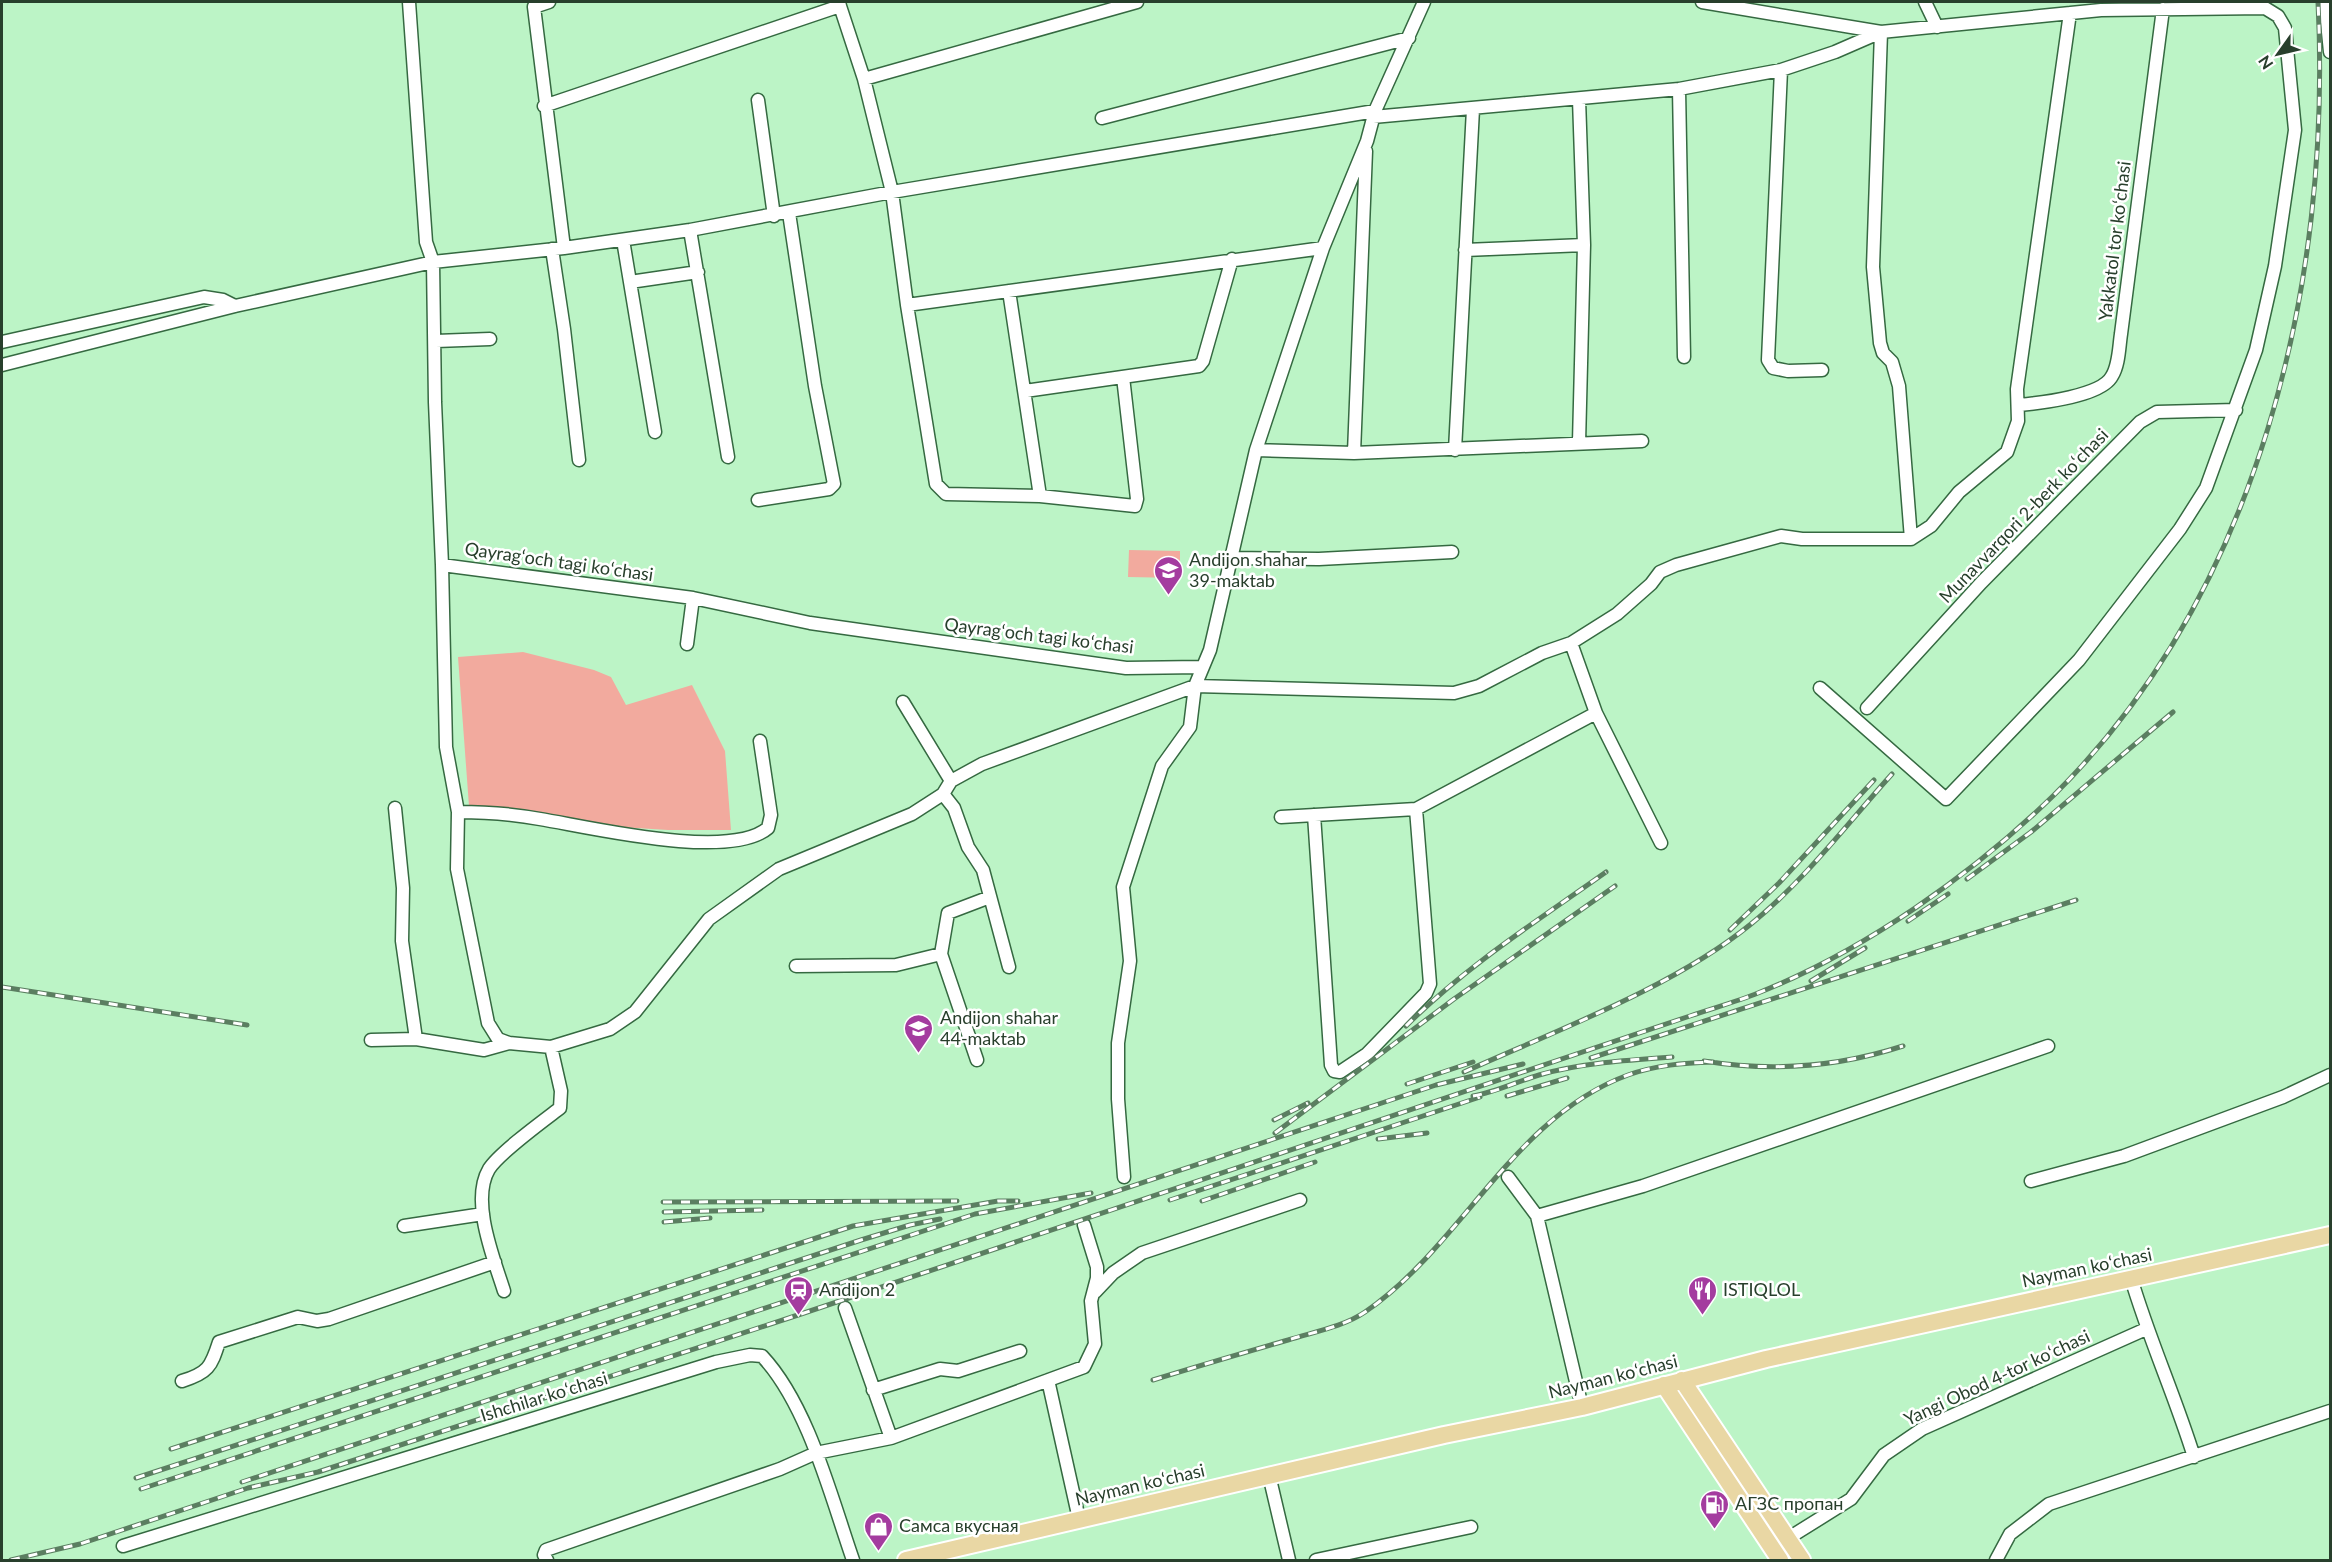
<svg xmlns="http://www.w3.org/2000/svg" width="2332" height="1562" font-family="Lato,sans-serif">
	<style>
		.green { fill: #f2aa9e }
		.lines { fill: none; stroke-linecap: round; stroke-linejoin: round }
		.minor-casing { stroke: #356941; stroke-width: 15 }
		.major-casing { stroke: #fff; stroke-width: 20 }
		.minor { stroke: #fff; stroke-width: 12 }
		.major { stroke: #e9d7a4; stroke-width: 16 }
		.rail-casing { stroke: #5b7e61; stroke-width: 5 }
		.rail { stroke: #fff; stroke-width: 3; stroke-dasharray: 9; stroke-linecap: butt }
		.labels { text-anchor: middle; stroke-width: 5; stroke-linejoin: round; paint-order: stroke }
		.street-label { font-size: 18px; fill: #283f2c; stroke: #fff }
		.poi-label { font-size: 18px; fill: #283f2c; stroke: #fff; text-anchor: start }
	</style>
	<rect width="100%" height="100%" fill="#bcf4c6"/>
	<path class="green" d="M 1129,550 L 1180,551 L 1180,578 L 1128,577 Z
		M 523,652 L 594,670 L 611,677 L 626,705 L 692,685 L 725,751 L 731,830 L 668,830 L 604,826 L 526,810 L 469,806 L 458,657 Z"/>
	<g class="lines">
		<defs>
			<path id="minor" d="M 409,2 L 426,242 L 433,262 L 435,402 L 442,565
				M 549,2 L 534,7 L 564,248
				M 1702,2 L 1881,32 L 2101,10 L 2265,8 L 2278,16 L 2285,28 L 2295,130 L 2275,266 L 2256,350 L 2206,488 L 2180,529 L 2079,660 L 1946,799 L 1820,688
				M 1925,2 L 1937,27
				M 2325,2 L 2330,52
				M 840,6 L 864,79 L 892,192 L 907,305 L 1323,248
				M 1781,70 L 1768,360 L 1773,368 L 1788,371 L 1822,370
				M 864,79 L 1137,2
				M 1679,89 L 1684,357
				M 1579,99 L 1584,245 L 1579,443
				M 758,100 L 774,216
				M 544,106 L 840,6 L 839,2
				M 1373,117 L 1679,89 L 1781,70 L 1835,52 L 1881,32 L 1873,267 L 1880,343 L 1883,353 L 1892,362 L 1899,386 L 1911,539
				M 1102,118 L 1409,38
				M 690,230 L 728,457
				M 623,240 L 655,432
				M 552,249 L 564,329 L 579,460
				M 1465,250 L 1584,245
				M 630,282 L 698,272
				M 1009,291 L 1040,496
				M 907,305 L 936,484 L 946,494 L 1040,496 L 1135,506 L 1137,499 L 1123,377
				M 436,341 L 490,339
				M 2,342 L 204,297 L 223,300 L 235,306
				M 2,365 L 235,306 L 433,262 L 564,248 L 690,230 L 892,192 L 1375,111
				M 1025,391 L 1199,366 L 1203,361 L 1232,259
				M 2019,405 C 2040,403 2102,396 2112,376 C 2119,365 2119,347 2121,334 L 2163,9
				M 1256,450 L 1354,453 L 1642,441
				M 1455,450 L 1473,109
				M 1354,453 L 1366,151
				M 758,500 L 829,489 L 834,484 L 815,386 L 789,213
				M 1231,558 L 1319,559 L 1452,552
				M 1571,643 L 1596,713 L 1661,843
				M 687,644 L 693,598
				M 1201,667 L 1126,668 L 810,623 L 693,598 L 442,565 L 446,747 L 458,812 L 457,869 L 488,1023 L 498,1039 L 509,1043 L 551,1047 L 610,1029 L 635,1012 L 709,919 L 779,869 L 912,814 L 943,794 L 951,781 L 982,764 L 1195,686 L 1454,693 L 1479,686 L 1542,653 L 1571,643 L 1617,614 L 1651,584 L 1660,572 L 1676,565 L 1781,536 L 1802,539 L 1911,539 L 1931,526 L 1959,492 L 2007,452 L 2018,421 L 2017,389 L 2070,13
				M 903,702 L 951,781
				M 1867,708 L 1981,583 L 2140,422 L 2157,412 L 2236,410
				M 943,794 L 954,808 L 968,847 L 983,870 L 1009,967
				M 395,808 L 403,888 L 402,941 L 416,1039
				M 458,812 C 485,812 513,814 540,819 C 589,827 730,861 768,828 L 771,815 L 760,741
				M 1314,815 L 1331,1065 L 1334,1071 L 1340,1072 L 1367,1054 L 1426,993 L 1430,984 L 1416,809
				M 1281,817 L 1416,809 L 1596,713
				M 796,966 L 896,965 L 941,954
				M 371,1040 L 416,1039 L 484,1050 L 509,1043
				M 977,1060 L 941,954 L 948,913 L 990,897
				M 1124,1177 L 1118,1099 L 1118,1043 L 1130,961 L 1123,887 L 1162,766 L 1190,727 L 1195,686 L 1210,650 L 1256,450 L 1323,248 L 1367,141 L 1375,111 L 1424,2
				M 1508,1177 L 1537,1216
				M 2031,1181 L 2124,1156 L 2283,1097 L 2330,1075
				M 404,1226 L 483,1214
				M 2131,1278 C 2149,1339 2175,1396 2194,1457
				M 504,1291 C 494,1259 470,1201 489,1169 C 499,1153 543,1121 560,1108 L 561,1091 L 551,1047
				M 1095,1292 L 1113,1273 L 1142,1253 L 1300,1200
				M 845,1308 L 891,1438 L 1084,1367 L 1095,1344 L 1091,1301 L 1097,1278 L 1097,1267 L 1084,1225
				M 1048,1380 L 1079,1519
				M 182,1381 C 208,1373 211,1367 219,1342 L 298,1317 L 317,1321 L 329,1319 L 495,1262
				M 873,1390 L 940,1369 L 958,1371 L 1020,1351
				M 1582,1407 L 1537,1216 L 1643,1186 L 2048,1046
				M 1269,1475 L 1289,1560
				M 1787,1539 L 1851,1499 L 1884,1455 L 1922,1429 L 2146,1329
				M 123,1546 L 716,1362 L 750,1355 L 762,1356 C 808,1405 831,1497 853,1560
				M 547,1560 L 544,1555 L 546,1550 L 780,1469 L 816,1453 L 891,1438
				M 1316,1560 L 1471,1527
				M 1996,1560 L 2010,1534 L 2049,1504 L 2330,1411"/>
			<path id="major" d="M 1682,1380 L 1802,1560
				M 1664,1385 L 1780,1560
				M 906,1560 L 1444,1435 L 1582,1407 L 1766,1359 L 2330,1235"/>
		</defs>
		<use href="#minor" class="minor-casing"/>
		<use href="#major" class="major-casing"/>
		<use href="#minor" class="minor"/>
		<use href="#major" class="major"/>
		<defs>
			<path id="rail" d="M 1967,879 L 2031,832 L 2173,712
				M 1908,921 L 1948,894
				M 1730,930 L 1779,883 L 1874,780
				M 1811,981 L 1865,948
				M 2,987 L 247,1025
				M 1406,1026 C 1466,966 1537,921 1606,872
				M 1591,1058 L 2076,900
				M 1704,1061 C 1771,1072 1838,1067 1903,1046
				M 1464,1072 C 1555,1031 1674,987 1751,924 C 1804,881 1847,824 1892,774
				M 1407,1084 L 1473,1062
				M 1473,1096 C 1496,1092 1516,1082 1539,1075 C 1581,1063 1628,1060 1672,1057
				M 1507,1096 L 1567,1078
				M 1274,1120 L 1308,1103
				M 1275,1133 L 1454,999 L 1615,886
				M 1378,1139 L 1427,1133
				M 1170,1200 L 1480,1097
				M 1202,1201 L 1315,1162
				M 663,1202 L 957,1201
				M 664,1212 L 762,1210
				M 664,1222 L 710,1218
				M 1153,1380 C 1198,1366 1243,1353 1288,1340 C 1313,1332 1343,1327 1365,1312 C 1462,1246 1513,1117 1628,1075 C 1656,1065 1684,1063 1713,1062
				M 171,1449 L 853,1226 L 998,1201 L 1018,1201
				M 136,1478 L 861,1240 L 910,1225 L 940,1219
				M 242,1482 L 1436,1085 L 1523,1064
				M 141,1489 L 975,1214 L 1091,1193
				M 11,1560 L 80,1544 L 248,1488 L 318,1472 L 798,1315 L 1690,1016 C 1713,1008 1736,1002 1758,993 C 1864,951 1973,874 2054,795 C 2258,593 2332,285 2318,2"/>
		</defs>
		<use href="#rail" class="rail-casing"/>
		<use href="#rail" class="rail"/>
	</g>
	<defs>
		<symbol id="school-pin" viewBox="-11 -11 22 30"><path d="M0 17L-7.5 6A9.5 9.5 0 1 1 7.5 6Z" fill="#a43c9f" stroke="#fff"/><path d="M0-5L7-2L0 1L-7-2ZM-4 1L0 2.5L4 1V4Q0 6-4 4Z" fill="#fff"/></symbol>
		<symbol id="station-pin" viewBox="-11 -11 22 30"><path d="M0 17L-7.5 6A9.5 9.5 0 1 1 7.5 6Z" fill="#a43c9f" stroke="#fff"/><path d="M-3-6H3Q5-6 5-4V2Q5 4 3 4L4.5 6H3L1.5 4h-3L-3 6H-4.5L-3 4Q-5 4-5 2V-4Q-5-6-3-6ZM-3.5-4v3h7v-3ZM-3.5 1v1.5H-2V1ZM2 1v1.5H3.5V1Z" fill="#fff"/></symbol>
		<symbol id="restaurant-pin" viewBox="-11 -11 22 30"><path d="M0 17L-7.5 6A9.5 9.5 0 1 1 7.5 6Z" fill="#a43c9f" stroke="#fff"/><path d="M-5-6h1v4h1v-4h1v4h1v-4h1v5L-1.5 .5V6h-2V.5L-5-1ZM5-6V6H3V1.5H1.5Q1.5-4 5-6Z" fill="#fff"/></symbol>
		<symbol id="fuel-pin" viewBox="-11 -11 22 30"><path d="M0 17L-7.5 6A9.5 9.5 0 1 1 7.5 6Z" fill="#a43c9f" stroke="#fff"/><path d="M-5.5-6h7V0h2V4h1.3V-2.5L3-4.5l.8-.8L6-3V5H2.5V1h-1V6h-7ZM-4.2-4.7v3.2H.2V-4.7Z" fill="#fff"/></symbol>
		<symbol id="shop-pin" viewBox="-11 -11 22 30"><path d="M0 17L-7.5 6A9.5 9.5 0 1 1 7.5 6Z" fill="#a43c9f" stroke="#fff"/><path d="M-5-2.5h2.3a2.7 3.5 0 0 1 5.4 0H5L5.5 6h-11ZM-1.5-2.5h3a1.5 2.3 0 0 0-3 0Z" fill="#fff"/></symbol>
	</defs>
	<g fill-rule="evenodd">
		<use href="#school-pin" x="1152" y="554" width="33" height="45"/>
		<use href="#school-pin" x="902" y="1012" width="33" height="45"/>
		<use href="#station-pin" x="782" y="1274" width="33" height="45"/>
		<use href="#restaurant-pin" x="1686" y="1274" width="33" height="45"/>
		<use href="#fuel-pin" x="1698" y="1488" width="33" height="45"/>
		<use href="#shop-pin" x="862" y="1510" width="33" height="45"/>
	</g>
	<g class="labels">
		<g class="street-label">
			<text transform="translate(2115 241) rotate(-83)" y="6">Yakkatol tor koʻchasi</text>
			<text transform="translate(2024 516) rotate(-46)" y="6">Munavvarqori 2-berk koʻchasi</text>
			<text transform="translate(559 562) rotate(8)" y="6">Qayragʻoch tagi koʻchasi</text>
			<text transform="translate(1039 636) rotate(7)" y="6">Qayragʻoch tagi koʻchasi</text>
			<text transform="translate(2087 1268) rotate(-12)" y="6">Nayman koʻchasi</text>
			<text transform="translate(1613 1377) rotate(-14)" y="6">Nayman koʻchasi</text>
			<text transform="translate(1997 1378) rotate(-25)" y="6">Yangi Obod 4-tor koʻchasi</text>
			<text transform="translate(544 1397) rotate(-17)" y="6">Ishchilar koʻchasi</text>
			<text transform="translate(1140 1485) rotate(-13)" y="6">Nayman koʻchasi</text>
		</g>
		<g class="poi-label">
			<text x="1189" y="566">Andijon shahar<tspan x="1189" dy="21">39-maktab</tspan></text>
			<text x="940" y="1024">Andijon shahar<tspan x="940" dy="21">44-maktab</tspan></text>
			<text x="819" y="1296">Andijon 2</text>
			<text x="1723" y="1296">ISTIQLOL</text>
			<text x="1735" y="1510">АГЗС пропан</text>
			<text x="899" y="1532">Самса вкусная</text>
		</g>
	</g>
	<rect width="2332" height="1562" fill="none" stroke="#283f2c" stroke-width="6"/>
	<g transform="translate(2278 54) rotate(236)" stroke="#ffffff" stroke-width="4.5" paint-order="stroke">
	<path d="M0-4.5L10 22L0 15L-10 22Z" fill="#283f2c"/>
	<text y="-9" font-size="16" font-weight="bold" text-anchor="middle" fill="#283f2c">N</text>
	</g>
</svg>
